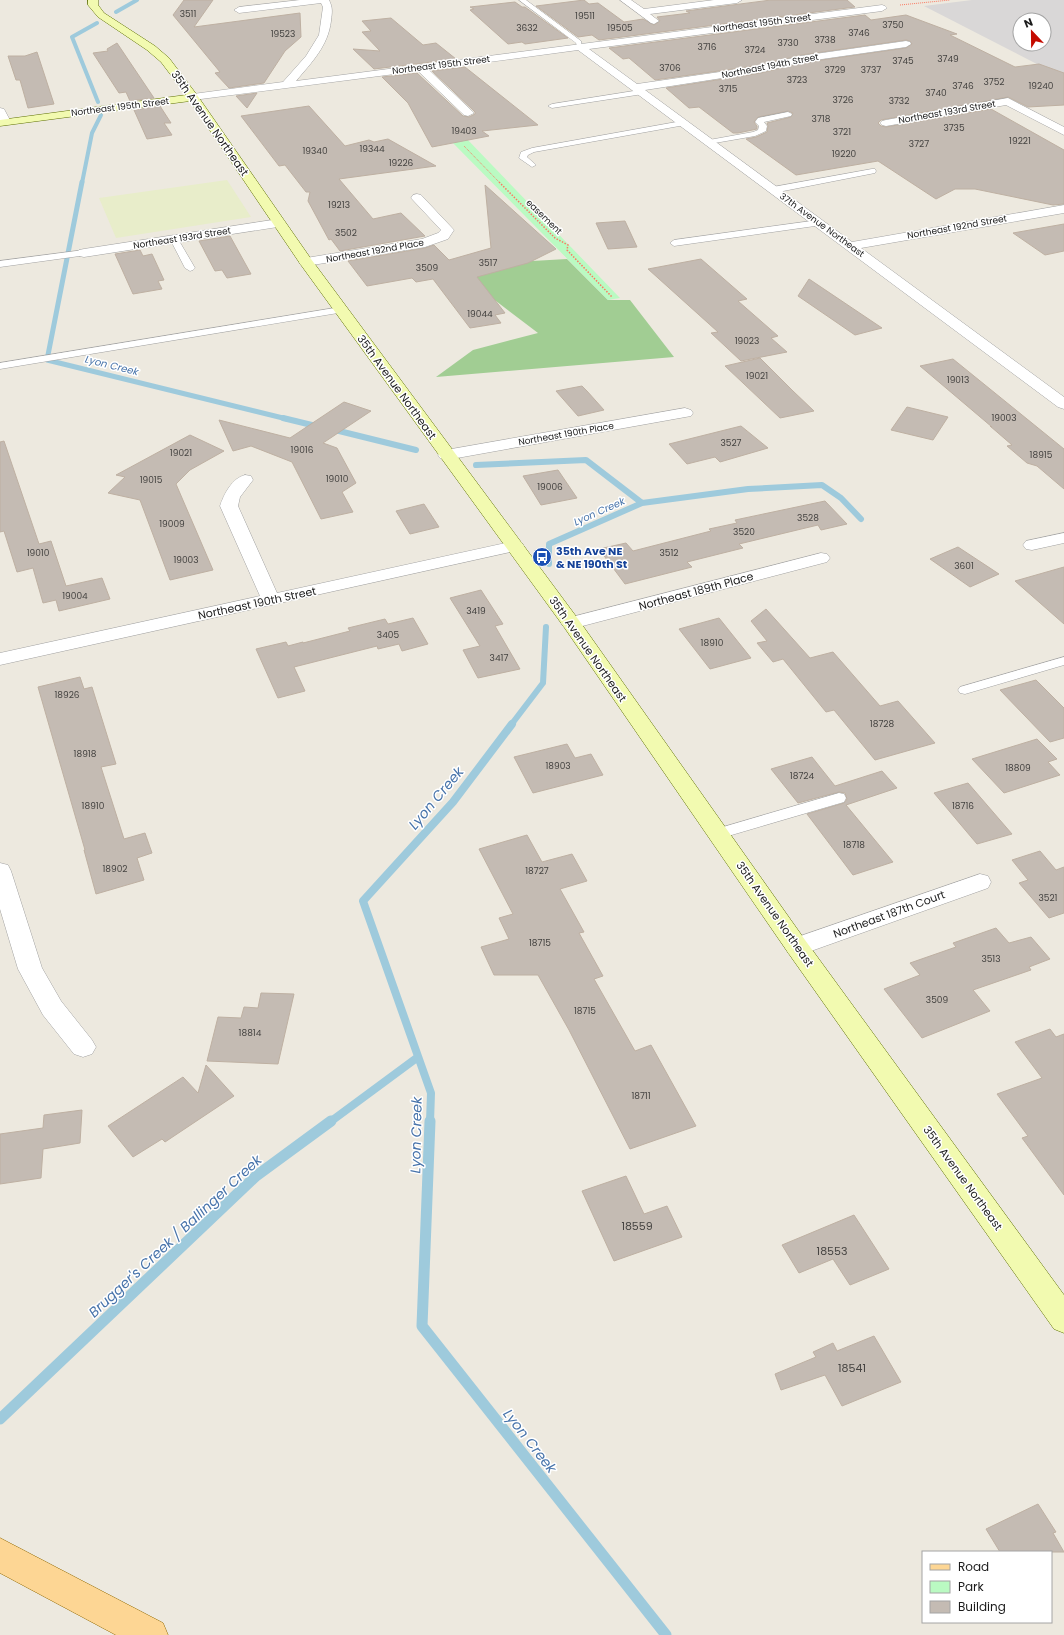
<svg xmlns="http://www.w3.org/2000/svg" width="1064" height="1635" font-family="Poppins,sans-serif">
	<style>
		.residential { fill: #d9d7d7; fill-rule: evenodd }
		.farmland { fill: #e8edca }
		.forest { fill: #a1cd93 }
		.park { fill: #bafac2 }
		.lines { fill: none; stroke-linecap: round; stroke-linejoin: round }
		.stream-far4 { stroke: #9ecadc; stroke-width: 4 }
		.stream-far3 { stroke: #9ecadc; stroke-width: 5 }
		.stream-far2 { stroke: #9ecadc; stroke-width: 6 }
		.stream-far1 { stroke: #9ecadc; stroke-width: 8 }
		.stream { stroke: #9ecadc; stroke-width: 11 }
		.building { fill: #c4bbb3; stroke: #beb0a2 }
		.lane-casing { stroke: #a2a2a2; stroke-width: 1 }
		.street-casing { stroke: #a2a2a2; stroke-width: 1 }
		.secondary-casing { stroke: #5e7003; stroke-width: 1 }
		.primary-casing { stroke: #916900; stroke-width: 1 }
		.path-far1 { stroke: #fb7a62; stroke-width: 1; stroke-dasharray: 1 1; stroke-linecap: butt }
		.path { stroke: #fb7a62; stroke-width: 1.5; stroke-dasharray: 1.5 1.5; stroke-linecap: butt }
		.lane { fill: #fff; fill-rule: evenodd }
		.street { fill: #fff; fill-rule: evenodd }
		.secondary { fill: #f2fab0; fill-rule: evenodd }
		.primary { fill: #fdd694; fill-rule: evenodd }
		.labels { text-anchor: middle; stroke-width: 3; stroke-linejoin: round; paint-order: stroke }
		.number-label { font-size: 9px; fill: #454341 }
		.far-street-label { font-size: 9px; fill: #1b1b1b; stroke: #fff }
		.far-water-label { font-size: 10px; font-style: italic; fill: #4773aa; stroke: #fff }
		.street-label { font-size: 11px; fill: #1b1b1b; stroke: #fff }
		.transit-label { font-size: 11px; font-weight: bold; fill: #164399; stroke: #fff; text-anchor: start }
		.near-number-label { font-size: 11px; fill: #454341 }
		.near-water-label { font-size: 14px; font-style: italic; fill: #4773aa; stroke: #fff }
	</style>
	<rect width="100%" height="100%" fill="#ede9df"/>
	<path class="residential" d="M 972,0 L 1064,0 L 1064,78 L 924,6 ZM 1020,20 L 1044,20 L 1044,44 L 1020,44 Z"/>
	<path class="farmland" d="M 227,180 L 251,217 L 116,238 L 99,198 Z"/>
	<path class="forest" d="M 567,259 L 608,300 L 630,300 L 674,357 L 436,377 L 473,350 L 538,333 L 496,301 L 441,286 L 532,261 Z"/>
	<path class="park" d="M 466,138 L 620,298 L 608,300 L 450,140 Z"/>
	<g class="lines">
		<path class="stream-far4" d="M 116,12 L 137,0
			M 97,23 L 72,37 L 98,102
			M 82,183 L 92,133 L 101,115"/>
		<path class="stream-far3" d="M 82,182 L 47,360 L 287,419"/>
		<path class="stream-far2" d="M 283,418 L 320,427
			M 331,429 L 416,450
			M 476,465 L 586,460 L 642,503 L 549,544 L 549,564
			M 642,503 L 748,489 L 822,485 L 841,498 L 861,519
			M 511,725 L 543,683 L 546,627"/>
		<path class="stream-far1" d="M 330,1122 L 418,1057
			M 430,1122 L 431,1093 L 363,901 L 453,802 L 512,724"/>
		<path class="stream" d="M 430,1121 L 422,1326 L 666,1635
			M 0,1419 L 256,1176 L 331,1121"/>
	</g>
	<path class="building" d="M 184,0 L 213,0 L 194,27 L 300,13 L 301,37 L 285,51 L 264,83 L 229,88 L 215,73 L 220,72 L 173,15 Z
		M 584,0 L 589,4 L 598,3 L 624,22 L 643,19 L 654,25 L 660,21 L 657,17 L 690,13 L 686,11 L 771,0 L 847,0 L 855,7 L 599,40 L 592,35 L 578,37 L 536,6 Z
		M 515,2 L 522,7 L 525,7 L 568,38 L 525,44 L 522,42 L 508,44 L 470,10 L 474,9 L 470,7 Z
		M 865,15 L 871,20 L 906,15 L 957,34 L 950,35 L 1015,67 L 1039,64 L 1064,73 L 1064,105 L 1028,107 L 1008,97 L 886,119 L 881,120 L 878,123 L 881,126 L 886,127 L 991,109 L 1064,150 L 1064,204 L 1053,205 L 975,189 L 955,189 L 936,199 L 878,161 L 796,175 L 746,139 L 756,137 L 767,132 L 768,126 L 767,123 L 791,117 L 793,113 L 788,111 L 758,117 L 754,122 L 757,126 L 757,129 L 738,133 L 733,133 L 699,107 L 689,108 L 666,88 L 761,73 L 801,63 L 906,48 L 912,44 L 910,41 L 906,40 L 801,55 L 761,65 L 655,80 L 629,58 L 623,59 L 609,48 Z
		M 391,18 L 423,45 L 436,43 L 456,59 L 374,69 L 353,49 L 380,51 L 362,32 L 371,31 L 362,21 Z
		M 117,43 L 154,98 L 130,101 L 126,92 L 119,93 L 93,53 L 108,51 L 107,49 Z
		M 37,52 L 54,104 L 28,108 L 20,80 L 16,80 L 8,56 L 25,56 Z
		M 465,67 L 538,125 L 482,131 L 489,136 L 432,147 L 408,103 L 382,77 L 417,73 L 463,116 L 469,117 L 475,114 L 475,112 L 432,71 Z
		M 257,93 L 247,108 L 236,96 Z
		M 160,106 L 171,123 L 164,123 L 172,135 L 147,139 L 134,110 Z
		M 309,106 L 345,146 L 369,140 L 374,142 L 388,139 L 436,166 L 339,179 L 373,219 L 401,213 L 425,236 L 340,251 L 331,239 L 329,240 L 308,201 L 310,192 L 306,192 L 285,165 L 279,166 L 241,116 Z
		M 485,185 L 556,249 L 528,263 L 477,277 L 505,313 L 495,315 L 501,323 L 470,328 L 433,279 L 416,282 L 412,278 L 367,286 L 348,261 L 425,248 L 434,245 L 449,260 L 491,248 Z
		M 625,221 L 637,247 L 608,249 L 596,223 Z
		M 1064,224 L 1064,251 L 1045,255 L 1013,233 Z
		M 230,236 L 251,274 L 227,278 L 222,270 L 215,271 L 199,241 Z
		M 140,250 L 143,256 L 152,254 L 164,280 L 158,281 L 162,289 L 133,294 L 115,254 Z
		M 701,259 L 747,299 L 738,301 L 778,336 L 771,338 L 787,352 L 741,361 L 711,333 L 718,332 L 648,269 Z
		M 809,279 L 882,328 L 855,335 L 798,296 Z
		M 760,358 L 793,391 L 814,411 L 780,418 L 725,366 Z
		M 953,359 L 1064,449 L 1064,489 L 1037,466 L 1027,463 L 1007,446 L 1012,445 L 990,426 L 992,427 L 920,366 Z
		M 582,386 L 587,391 L 604,410 L 578,416 L 556,391 Z
		M 344,402 L 371,411 L 323,443 L 337,448 L 356,483 L 342,492 L 353,512 L 321,519 L 292,462 L 251,446 L 233,451 L 219,420 L 290,438 Z
		M 907,407 L 948,417 L 933,440 L 891,430 Z
		M 741,426 L 768,448 L 720,462 L 715,457 L 687,464 L 669,444 Z
		M 190,435 L 224,451 L 190,470 L 176,484 L 213,570 L 170,580 L 140,500 L 108,493 L 125,477 L 116,475 Z
		M 4,441 L 39,544 L 51,541 L 66,586 L 102,578 L 110,599 L 59,611 L 56,600 L 43,603 L 33,568 L 17,572 L 4,531 L 0,532 L 0,442 Z
		M 558,470 L 577,498 L 541,505 L 523,476 Z
		M 825,501 L 847,524 L 821,530 L 818,525 L 739,544 L 743,548 L 687,562 L 692,567 L 625,584 L 599,549 L 626,543 L 633,551 L 711,531 L 709,529 L 737,523 L 735,520 Z
		M 424,504 L 439,527 L 410,534 L 396,511 Z
		M 958,547 L 999,574 L 970,587 L 930,559 Z
		M 1064,567 L 1064,624 L 1015,581 Z
		M 481,590 L 503,624 L 495,626 L 520,669 L 478,678 L 463,650 L 480,646 L 450,598 Z
		M 766,609 L 810,658 L 833,652 L 880,706 L 898,701 L 935,743 L 875,760 L 834,710 L 826,712 L 783,659 L 773,662 L 757,643 L 767,641 L 751,621 Z
		M 413,618 L 428,644 L 402,651 L 399,644 L 378,649 L 377,646 L 294,667 L 305,691 L 278,698 L 256,649 L 286,642 L 288,646 L 303,642 L 303,643 L 350,631 L 348,628 L 385,619 L 388,624 Z
		M 719,618 L 751,658 L 710,669 L 679,629 Z
		M 80,677 L 84,689 L 92,687 L 116,764 L 101,767 L 124,839 L 145,833 L 152,853 L 137,858 L 144,880 L 96,894 L 84,850 L 85,850 L 38,687 Z
		M 1036,680 L 1064,708 L 1064,738 L 1050,742 L 1000,690 Z
		M 1037,739 L 1057,759 L 1048,762 L 1060,775 L 1004,793 L 972,759 Z
		M 567,744 L 575,758 L 591,754 L 603,775 L 533,793 L 514,757 Z
		M 812,757 L 835,786 L 882,771 L 897,788 L 846,805 L 893,862 L 853,875 L 807,814 L 844,803 L 847,799 L 845,793 L 839,792 L 798,803 L 771,769 Z
		M 968,783 L 1012,834 L 977,844 L 934,793 Z
		M 527,835 L 542,862 L 572,854 L 587,881 L 560,889 L 584,932 L 579,933 L 603,976 L 594,979 L 635,1051 L 651,1045 L 696,1126 L 630,1149 L 569,1030 L 538,975 L 494,975 L 481,947 L 509,939 L 499,918 L 513,914 L 479,849 Z
		M 1040,851 L 1056,870 L 1064,867 L 1064,913 L 1049,918 L 1019,883 L 1028,880 L 1012,860 Z
		M 996,928 L 1009,943 L 1031,937 L 1050,959 L 1029,967 L 1031,970 L 973,990 L 990,1011 L 922,1038 L 884,989 L 920,975 L 910,963 L 956,947 L 953,943 Z
		M 261,993 L 294,994 L 278,1064 L 207,1061 L 218,1017 L 241,1018 L 244,1007 L 258,1008 Z
		M 1050,1029 L 1056,1037 L 1064,1034 L 1064,1195 L 1022,1138 L 1028,1136 L 997,1094 L 1042,1078 L 1015,1042 Z
		M 206,1065 L 234,1096 L 165,1142 L 162,1139 L 133,1157 L 108,1126 L 183,1077 L 198,1093 Z
		M 82,1110 L 80,1143 L 43,1149 L 41,1178 L 0,1184 L 0,1134 L 43,1128 L 44,1115 Z
		M 626,1176 L 644,1214 L 667,1206 L 682,1237 L 614,1261 L 582,1191 Z
		M 854,1215 L 889,1269 L 850,1285 L 833,1259 L 799,1273 L 782,1245 Z
		M 874,1336 L 901,1382 L 842,1406 L 825,1375 L 781,1390 L 775,1374 L 816,1357 L 813,1352 L 833,1343 L 837,1351 Z
		M 1038,1504 L 1056,1532 L 1053,1533 L 1064,1552 L 1000,1552 L 986,1529 Z"/>
	<g class="lines">
		<defs>
			<path id="lane" d="M 519,0 L 526,0 L 581,41 L 582,48 L 578,48 L 576,43 Z
				M 640,90 L 643,90 L 643,94 L 552,108 L 548,106 L 552,104 Z
				M 788,112 L 792,114 L 791,116 L 764,122 L 767,126 L 766,131 L 755,136 L 709,144 L 705,142 L 709,140 L 753,132 L 758,130 L 759,126 L 755,122 L 758,118 Z
				M 682,121 L 685,121 L 685,125 L 534,152 L 528,155 L 527,157 L 536,165 L 532,167 L 519,158 L 521,152 L 532,148 Z
				M 872,169 L 875,169 L 876,171 L 875,173 L 773,193 L 769,190 L 773,187 Z
				M 819,220 L 822,221 L 823,223 L 822,225 L 674,246 L 670,243 L 674,240 Z
				M 174,236 L 178,239 L 195,268 L 193,270 L 190,271 L 185,268 L 170,239 Z
				M 84,250 L 87,251 L 89,253 L 87,255 L 0,267 L 0,261 Z
				M 341,307 L 346,310 L 344,312 L 0,369 L 0,363 Z
				M 1064,657 L 1064,665 L 965,694 L 960,693 L 958,690 L 960,687 Z
				M 839,793 L 844,794 L 846,798 L 844,802 L 718,839 L 713,838 L 710,834 L 713,830 Z"/>
			<path id="street" d="M 300,0 L 329,0 C 333,8 332,12 331,21 C 328,46 312,62 296,81 L 882,5 L 885,6 L 887,8 L 882,11 L 589,49 L 637,84 L 761,66 L 801,56 L 906,41 L 910,42 L 911,44 L 906,47 L 801,62 L 761,72 L 645,90 L 852,242 L 1064,205 L 1064,213 L 861,248 L 1064,397 L 1064,409 L 1058,407 L 578,50 L 429,70 L 472,111 L 474,113 L 468,116 L 464,115 L 418,71 L 193,100 L 189,99 L 188,97 L 189,95 L 193,94 L 283,82 L 306,56 L 319,35 L 323,7 L 321,3 L 239,13 L 234,10 L 239,7 Z
				M 620,0 L 631,0 L 644,9 L 714,0 L 742,0 L 737,3 L 650,14 L 659,21 L 654,24 L 651,23 Z
				M 1008,98 L 1064,127 L 1064,135 L 1006,105 L 886,126 L 882,125 L 880,123 L 882,121 L 886,120 Z
				M 0,108 L 4,109 L 11,122 L 9,124 L 5,125 L 0,123 Z
				M 417,194 L 421,195 L 454,230 L 448,239 L 425,247 L 306,266 L 301,265 L 299,262 L 301,259 L 306,258 L 422,239 L 438,233 L 441,230 L 411,198 L 413,195 Z
				M 279,219 L 284,220 L 285,223 L 284,226 L 84,257 L 79,256 L 77,253 L 79,250 L 84,249 Z
				M 685,408 L 691,410 L 693,413 L 691,416 L 446,460 L 440,458 L 438,455 L 440,452 L 446,450 Z
				M 245,475 L 251,476 L 253,480 L 240,497 L 238,506 L 277,593 L 515,541 L 521,542 L 524,546 L 521,550 L 515,551 L 0,665 L 0,653 L 260,596 L 220,506 C 224,494 232,478 245,475 Z
				M 1064,533 L 1064,543 L 1032,550 L 1026,549 L 1023,545 L 1026,541 Z
				M 821,553 L 827,554 L 830,558 L 827,562 L 571,629 L 564,627 L 561,623 L 564,619 Z
				M 0,863 L 8,865 L 11,871 L 42,968 L 61,1001 L 92,1040 L 96,1047 L 92,1054 L 83,1057 L 74,1054 L 43,1015 L 18,969 L 0,909 Z
				M 980,874 L 988,876 L 991,882 L 988,888 L 797,956 L 789,954 L 785,947 L 789,940 Z"/>
			<path id="secondary" d="M 88,0 L 98,0 L 98,5 L 104,13 L 155,46 L 169,58 L 197,95 L 311,259 L 578,619 L 805,940 L 1064,1295 L 1064,1333 L 1054,1329 L 789,954 L 564,627 L 301,265 L 190,101 L 0,126 L 0,120 L 186,95 L 161,62 L 147,50 L 98,17 L 88,5 Z"/>
			<path id="primary" d="M 0,1538 L 163,1623 L 168,1635 L 116,1635 L 0,1573 Z"/>
		</defs>
		<use href="#lane" class="lane-casing"/>
		<use href="#street" class="street-casing"/>
		<use href="#secondary" class="secondary-casing"/>
		<use href="#primary" class="primary-casing"/>
		<path class="path-far1" d="M 900,5 L 950,0
			M 464,146 L 500,183"/>
		<path class="path" d="M 499,182 L 555,238 L 568,245 L 567,250 L 612,297"/>
		<use href="#lane" class="lane"/>
		<use href="#street" class="street"/>
		<use href="#secondary" class="secondary"/>
		<use href="#primary" class="primary"/>
	</g>
	<defs>
		<symbol id="bus-disc" viewBox="-11 -11 22 22"><circle r="9.5" fill="#1a4fb4" stroke="#fff"/><path d="M-5-6H5V4H4V6H2V4H-2V6H-4V4H-5ZM-3.5-4V0h7V-4ZM-3.5 1.2v1.5H-2V1.2ZM2 1.2v1.5H3.5V1.2Z" fill="#fff"/></symbol>
	</defs>
	<g fill-rule="evenodd">
		<use href="#bus-disc" x="531" y="546" width="22" height="22"/>
	</g>
	<g class="labels">
		<g class="number-label">
			<text x="188" y="17">3511</text>
			<text x="585" y="19">19511</text>
			<text x="893" y="28">3750</text>
			<text x="527" y="31">3632</text>
			<text x="620" y="31">19505</text>
			<text x="859" y="36">3746</text>
			<text x="283" y="37">19523</text>
			<text x="825" y="43">3738</text>
			<text x="788" y="46">3730</text>
			<text x="707" y="50">3716</text>
			<text x="755" y="53">3724</text>
			<text x="948" y="62">3749</text>
			<text x="903" y="64">3745</text>
			<text x="670" y="71">3706</text>
			<text x="835" y="73">3729</text>
			<text x="871" y="73">3737</text>
			<text x="797" y="83">3723</text>
			<text x="994" y="85">3752</text>
			<text x="963" y="89">3746</text>
			<text x="1041" y="89">19240</text>
			<text x="728" y="92">3715</text>
			<text x="936" y="96">3740</text>
			<text x="843" y="103">3726</text>
			<text x="899" y="104">3732</text>
			<text x="821" y="122">3718</text>
			<text x="954" y="131">3735</text>
			<text x="464" y="134">19403</text>
			<text x="842" y="135">3721</text>
			<text x="1020" y="144">19221</text>
			<text x="919" y="147">3727</text>
			<text x="372" y="152">19344</text>
			<text x="315" y="154">19340</text>
			<text x="844" y="157">19220</text>
			<text x="401" y="166">19226</text>
			<text x="339" y="208">19213</text>
			<text x="346" y="236">3502</text>
			<text x="488" y="266">3517</text>
			<text x="427" y="271">3509</text>
			<text x="480" y="317">19044</text>
			<text x="747" y="344">19023</text>
			<text x="757" y="379">19021</text>
			<text x="958" y="383">19013</text>
			<text x="1004" y="421">19003</text>
			<text x="731" y="446">3527</text>
			<text x="302" y="453">19016</text>
			<text x="181" y="456">19021</text>
			<text x="1041" y="458">18915</text>
			<text x="337" y="482">19010</text>
			<text x="151" y="483">19015</text>
			<text x="550" y="490">19006</text>
			<text x="808" y="521">3528</text>
			<text x="172" y="527">19009</text>
			<text x="744" y="535">3520</text>
			<text x="38" y="556">19010</text>
			<text x="669" y="556">3512</text>
			<text x="186" y="563">19003</text>
			<text x="964" y="569">3601</text>
			<text x="75" y="599">19004</text>
			<text x="476" y="614">3419</text>
			<text x="388" y="638">3405</text>
			<text x="712" y="646">18910</text>
			<text x="499" y="661">3417</text>
			<text x="67" y="698">18926</text>
			<text x="882" y="727">18728</text>
			<text x="85" y="757">18918</text>
			<text x="558" y="769">18903</text>
			<text x="1018" y="771">18809</text>
			<text x="802" y="779">18724</text>
			<text x="93" y="809">18910</text>
			<text x="963" y="809">18716</text>
			<text x="854" y="848">18718</text>
			<text x="115" y="872">18902</text>
			<text x="537" y="874">18727</text>
			<text x="1048" y="901">3521</text>
			<text x="540" y="946">18715</text>
			<text x="991" y="962">3513</text>
			<text x="937" y="1003">3509</text>
			<text x="585" y="1014">18715</text>
			<text x="250" y="1036">18814</text>
			<text x="641" y="1099">18711</text>
		</g>
		<g class="far-street-label">
			<text transform="translate(762 23) rotate(-7)" y="3">Northeast 195th Street</text>
			<text transform="translate(441 65) rotate(-7)" y="3">Northeast 195th Street</text>
			<text transform="translate(770 66) rotate(-11)" y="3">Northeast 194th Street</text>
			<text transform="translate(120 107) rotate(-7)" y="3">Northeast 195th Street</text>
			<text transform="translate(947 112) rotate(-10)" y="3">Northeast 193rd Street</text>
			<text transform="translate(544 217) rotate(44)" y="3">easement</text>
			<text transform="translate(822 225) rotate(36)" y="3">37th Avenue Northeast</text>
			<text transform="translate(957 227) rotate(-10)" y="3">Northeast 192nd Street</text>
			<text transform="translate(182 238) rotate(-9)" y="3">Northeast 193rd Street</text>
			<text transform="translate(375 251) rotate(-10)" y="3">Northeast 192nd Place</text>
			<text transform="translate(566 434) rotate(-10)" y="3">Northeast 190th Place</text>
		</g>
		<g class="far-water-label">
			<text transform="translate(112 365) rotate(14)" y="4">Lyon Creek</text>
			<text transform="translate(599 511) rotate(-24)" y="4">Lyon Creek</text>
		</g>
		<g class="street-label">
			<text transform="translate(210 123) rotate(55)" y="4">35th Avenue Northeast</text>
			<text transform="translate(397 387) rotate(54)" y="4">35th Avenue Northeast</text>
			<text transform="translate(696 591) rotate(-15)" y="4">Northeast 189th Place</text>
			<text transform="translate(257 603) rotate(-12)" y="4">Northeast 190th Street</text>
			<text transform="translate(588 649) rotate(55)" y="4">35th Avenue Northeast</text>
			<text transform="translate(775 914) rotate(55)" y="4">35th Avenue Northeast</text>
			<text transform="translate(889 914) rotate(-20)" y="4">Northeast 187th Court</text>
			<text transform="translate(963 1178) rotate(54)" y="4">35th Avenue Northeast</text>
		</g>
		<g class="transit-label">
			<text x="556" y="555">35th Ave NE<tspan x="556" dy="13">&amp; NE 190th St</tspan></text>
		</g>
		<g class="near-number-label">
			<text x="637" y="1230">18559</text>
			<text x="832" y="1255">18553</text>
			<text x="852" y="1372">18541</text>
		</g>
		<g class="near-water-label">
			<text transform="translate(436 798) rotate(-50)" y="5">Lyon Creek</text>
			<text transform="translate(416 1135) rotate(-89)" y="5">Lyon Creek</text>
			<text transform="translate(175 1236) rotate(-43)" y="5">Brugger's Creek / Ballinger Creek</text>
			<text transform="translate(530 1441) rotate(52)" y="5">Lyon Creek</text>
		</g>
	</g>
	<rect x="922" y="1551" width="130" height="72" fill="#ffffff" stroke="#a4a4a4"/>
	<rect x="930" y="1564" width="20" height="6" fill="#fdd694" stroke="#a4a4a4"/>
	<text x="958" y="1571" font-size="12" fill="#1b1b1b">Road</text>
	<rect x="930" y="1581" width="20" height="12" fill="#bafac2" stroke="#a4a4a4"/>
	<text x="958" y="1591" font-size="12" fill="#1b1b1b">Park</text>
	<rect x="930" y="1601" width="20" height="12" fill="#c4bbb3" stroke="#a4a4a4"/>
	<text x="958" y="1611" font-size="12" fill="#1b1b1b">Building</text>
	<g transform="translate(1032 32) rotate(338)"><circle r="19" fill="#ffffff" stroke="#a4a4a4"/>
	<path d="M0-3L7 15L0 10L-7 15Z" fill="#c50b00"/>
	<text y="-6" font-size="11" font-weight="bold" text-anchor="middle" fill="#1b1b1b">N</text>
	</g>
</svg>
